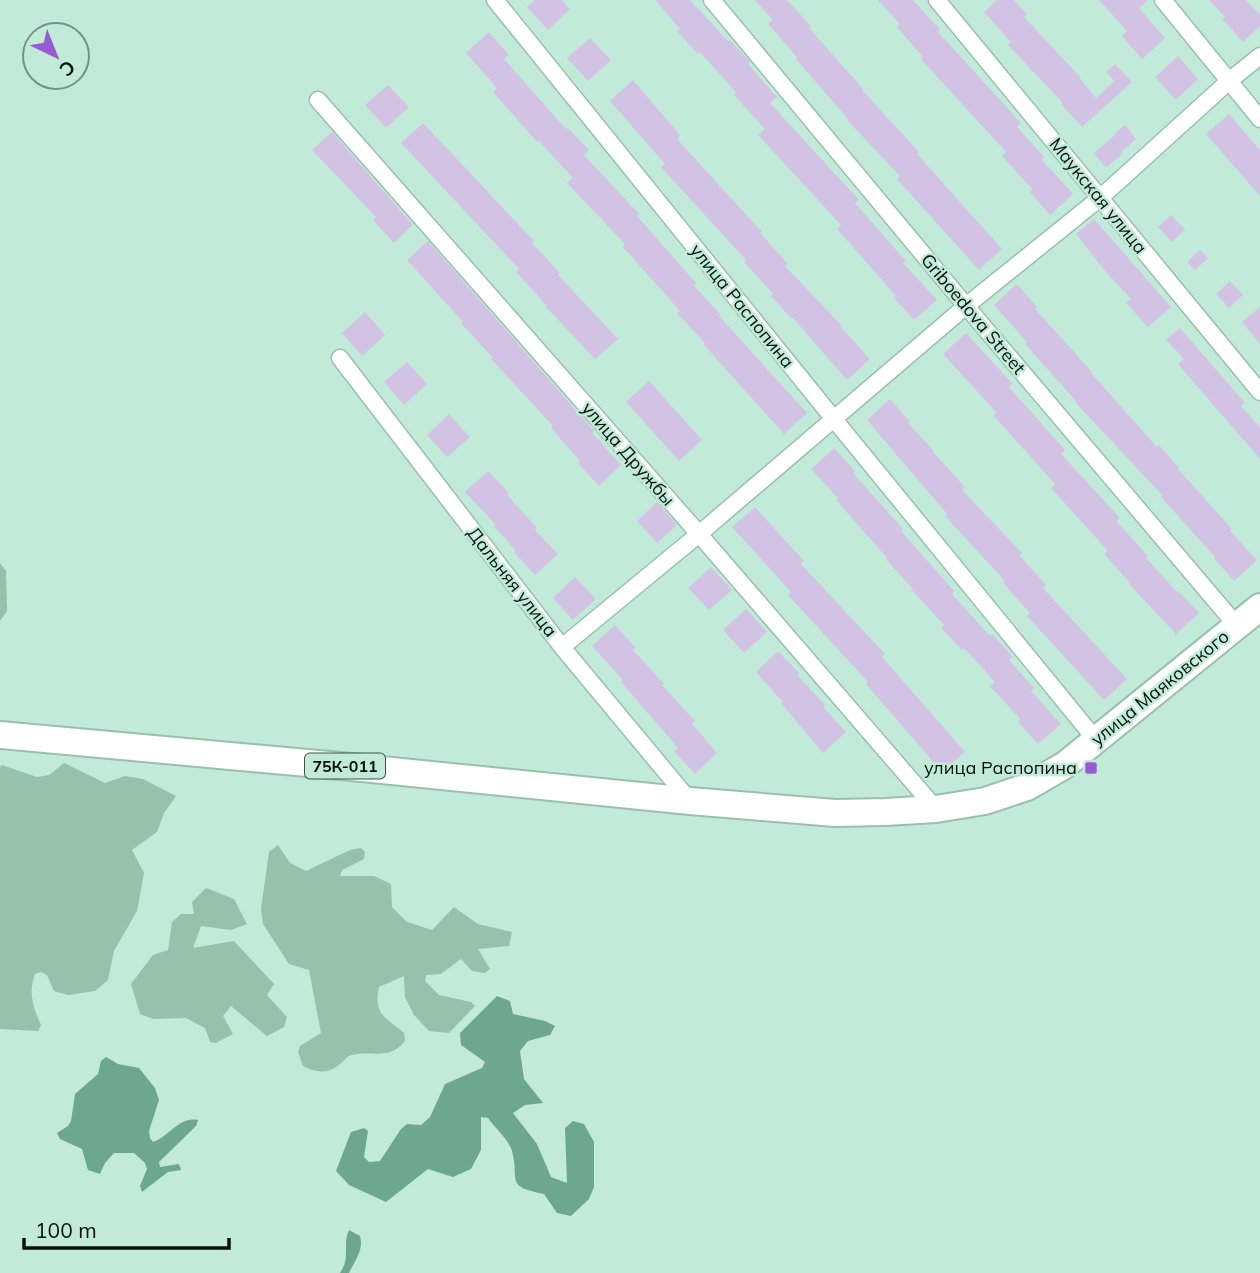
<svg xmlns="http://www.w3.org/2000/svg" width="1260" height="1273" font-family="Mulish,sans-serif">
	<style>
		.green { fill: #95c1ad }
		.water { fill: #6ea78f }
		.building { fill: #d2c3e5 }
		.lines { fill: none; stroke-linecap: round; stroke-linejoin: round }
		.street-casing { stroke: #99c0ae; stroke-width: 19 }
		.primary-casing { stroke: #99c0ae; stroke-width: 30 }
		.street { stroke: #fff; stroke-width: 16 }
		.primary { stroke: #fff; stroke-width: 26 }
		.poi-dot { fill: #985ad0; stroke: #c2ead8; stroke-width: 2.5 }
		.labels { text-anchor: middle; stroke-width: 5; stroke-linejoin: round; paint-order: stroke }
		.shield { fill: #c2ead8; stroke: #3c5148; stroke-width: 2 }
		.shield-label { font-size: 16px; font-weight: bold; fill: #03100b }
		.street-label { font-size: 18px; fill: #03100b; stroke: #c2ead8 }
		.poi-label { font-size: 18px; fill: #03100b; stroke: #c2ead8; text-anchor: end }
	</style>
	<rect width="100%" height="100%" fill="#c2ead8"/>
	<path class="green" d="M 0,563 L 6,571 L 7,611 L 0,621 Z
		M 64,763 L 105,783 L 125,776 L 143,779 L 176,796 L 164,813 L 157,832 L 132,850 L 144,873 L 137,911 L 114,951 L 108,980 L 95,991 L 68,995 L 54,991 L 47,975 L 41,972 L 35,974 C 28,993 33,1006 41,1025 L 38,1031 L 0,1029 L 0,767 L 2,765 L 37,777 L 49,775 Z
		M 278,845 L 290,863 L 306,871 L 350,850 L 361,848 L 365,852 L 364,859 L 342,870 L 340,876 L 374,876 L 391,884 L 392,907 L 407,922 L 432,930 L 454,907 L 478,924 L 512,932 L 509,946 L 478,949 L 490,969 L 485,973 L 472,971 L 461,959 L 441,974 L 426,975 L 425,981 L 439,995 L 471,1002 L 475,1006 L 449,1033 L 429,1031 L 414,1015 L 405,997 L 404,976 L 379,987 C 373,1014 385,1017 404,1033 L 405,1041 C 389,1061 372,1050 352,1055 C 347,1056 343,1062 339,1065 C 327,1075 315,1072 303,1066 L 298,1052 L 300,1046 L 321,1033 L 309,970 L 289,964 L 263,924 L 261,909 L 269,852 Z
		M 206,888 L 234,899 L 247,924 L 231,930 L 201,926 L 193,948 L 234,941 L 274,984 L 267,995 L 287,1017 L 284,1027 L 267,1036 L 231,1006 L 223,1016 L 233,1034 L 216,1043 L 210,1042 L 205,1028 L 186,1018 L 153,1019 L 140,1014 L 131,984 L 153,955 L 168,950 L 172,922 L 181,914 L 194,914 L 192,902 Z"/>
	<path class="water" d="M 497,996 L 510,1001 L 513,1014 L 545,1021 L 555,1026 L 550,1035 L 528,1041 L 520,1051 L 524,1079 L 543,1103 L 525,1105 L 513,1113 L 537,1144 L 551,1177 L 567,1183 L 565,1128 L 573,1121 L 584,1124 L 594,1142 L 594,1187 L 589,1199 L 571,1216 L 557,1213 L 544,1194 C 504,1186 520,1181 512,1151 C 509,1140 495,1128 488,1118 L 481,1117 L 481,1150 L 471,1169 L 453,1177 L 428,1169 L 386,1202 L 349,1185 L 336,1171 L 351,1132 L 364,1128 L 368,1131 L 364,1157 L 369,1162 L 380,1161 L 401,1129 L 407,1124 L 421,1125 L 430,1117 L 445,1084 L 482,1068 L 485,1062 L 461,1045 L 460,1033 Z
		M 106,1057 L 118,1064 L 139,1068 L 155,1088 L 159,1100 L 149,1131 L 150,1138 L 153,1142 C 169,1137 179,1116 198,1120 L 196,1126 L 159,1162 L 160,1167 L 179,1164 L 181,1170 L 168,1172 L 142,1192 L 140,1186 L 147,1169 L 145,1163 L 134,1153 L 114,1153 L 105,1163 L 100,1174 L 88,1170 L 82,1149 L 60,1139 L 57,1133 L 68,1126 L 71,1121 L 75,1094 L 98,1074 L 101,1061 Z
		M 349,1230 L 360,1236 C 364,1250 355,1260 349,1273 L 340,1273 C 351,1257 342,1245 349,1230 Z"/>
	<path class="building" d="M 535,0 L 562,0 L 570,9 L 548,30 L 527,7 Z
		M 655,0 L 690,0 L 728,41 L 730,40 L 750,62 L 748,64 L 777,97 L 770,103 L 859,200 L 855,203 L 906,261 L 903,263 L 937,300 L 914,320 L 894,298 L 896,296 L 837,229 L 841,225 L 758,135 L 765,129 L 734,95 L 736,92 L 700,52 L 698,54 L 677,31 L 680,29 Z
		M 755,0 L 787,0 L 811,26 L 809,28 L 863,89 L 862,90 L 919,152 L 917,154 L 1002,249 L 979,270 L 897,179 L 900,176 L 847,120 L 848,119 L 796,59 L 797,57 L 768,24 L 773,20 Z
		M 878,0 L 913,0 L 940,30 L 938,32 L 1021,123 L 1017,127 L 1045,158 L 1042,160 L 1073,194 L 1050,215 L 1030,192 L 1033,190 L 1002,156 L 1006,152 L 921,59 L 923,57 L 897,27 L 900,24 Z
		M 997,0 L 1014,0 L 1027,14 L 1024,17 L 1081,78 L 1080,79 L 1096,98 L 1114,81 L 1106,72 L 1115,64 L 1132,82 L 1082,127 L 1061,104 L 1063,103 L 1008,45 L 1011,42 L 984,12 Z
		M 1099,0 L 1148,0 L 1139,8 L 1165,38 L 1142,59 L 1122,36 L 1127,31 Z
		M 1209,0 L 1246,0 L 1260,15 L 1260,26 L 1243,42 L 1222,19 L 1225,17 Z
		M 489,32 L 509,55 L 504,59 L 566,129 L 568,128 L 589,150 L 584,155 L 639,214 L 637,216 L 696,283 L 694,286 L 721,315 L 719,316 L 807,413 L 784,434 L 703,344 L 705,343 L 677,313 L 680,311 L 623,247 L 625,244 L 567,183 L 573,178 L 539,141 L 537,142 L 493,92 L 497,88 L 466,53 Z
		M 590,38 L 611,60 L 588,81 L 567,58 Z
		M 1178,56 L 1198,79 L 1176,100 L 1155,77 Z
		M 633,80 L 680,135 L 677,139 L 762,232 L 760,233 L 788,264 L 785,266 L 841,325 L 840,326 L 870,359 L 847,380 L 793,318 L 792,319 L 771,296 L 773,294 L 744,262 L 746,260 L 661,167 L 665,164 L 610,101 Z
		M 388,85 L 409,107 L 386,128 L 365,105 Z
		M 1229,114 L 1260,150 L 1260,196 L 1206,134 Z
		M 423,123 L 534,241 L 532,243 L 560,273 L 558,275 L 618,339 L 595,359 L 546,307 L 547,306 L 516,272 L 519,269 L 401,143 Z
		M 1125,125 L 1136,139 L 1121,152 L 1122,154 L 1106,168 L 1094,153 L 1116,134 L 1115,133 Z
		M 332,132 L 413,225 L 394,243 L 373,220 L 376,217 L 312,150 Z
		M 1171,215 L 1185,230 L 1172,242 L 1158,227 Z
		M 1094,219 L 1171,307 L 1148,327 L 1126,303 L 1131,299 L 1106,272 L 1076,234 Z
		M 428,241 L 594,431 L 592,433 L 621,465 L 599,486 L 578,463 L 580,461 L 551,428 L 553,426 L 491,359 L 493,358 L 461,323 L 463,322 L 407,260 Z
		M 1200,250 L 1208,258 L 1195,270 L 1187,262 Z
		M 1230,281 L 1243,295 L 1229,308 L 1216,294 Z
		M 1017,284 L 1037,307 L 1035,309 L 1092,372 L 1091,373 L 1157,447 L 1159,445 L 1179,468 L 1178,469 L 1232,529 L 1230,531 L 1257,560 L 1234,581 L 1214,558 L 1215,557 L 1161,497 L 1162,495 L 1075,402 L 1076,401 L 1025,344 L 1027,342 L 994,305 Z
		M 1260,307 L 1260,344 L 1242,322 Z
		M 365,312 L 385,335 L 362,356 L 342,333 Z
		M 1180,328 L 1245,403 L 1241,406 L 1260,427 L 1260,459 L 1178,364 L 1184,359 L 1166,340 Z
		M 966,333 L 1013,384 L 1009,387 L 1065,450 L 1061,454 L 1120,518 L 1116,521 L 1148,556 L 1146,558 L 1177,592 L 1178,591 L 1199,613 L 1176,634 L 1129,584 L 1130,583 L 1104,554 L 1108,551 L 1051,488 L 1055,484 L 994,416 L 997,413 L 943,354 Z
		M 407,362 L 427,384 L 404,405 L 384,382 Z
		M 649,381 L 702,440 L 679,461 L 626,402 Z
		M 890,399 L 910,422 L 908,423 L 934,451 L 933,452 L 965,487 L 962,490 L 1022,553 L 1019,555 L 1046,585 L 1043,588 L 1127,679 L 1104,700 L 1027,616 L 1030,613 L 1003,583 L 1005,581 L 945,516 L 947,514 L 867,420 Z
		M 449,414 L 470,437 L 447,457 L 427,435 Z
		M 834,448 L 855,471 L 853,473 L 903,529 L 901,531 L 954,591 L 952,594 L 990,636 L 992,634 L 1013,657 L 1009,660 L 1034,688 L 1031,691 L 1061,724 L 1038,744 L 1018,722 L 1020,719 L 990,686 L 995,682 L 964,648 L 962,650 L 941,628 L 944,625 L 911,589 L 912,588 L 886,559 L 887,558 L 836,500 L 838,498 L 811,469 Z
		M 488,471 L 509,493 L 507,495 L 537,528 L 535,530 L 558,554 L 535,575 L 514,552 L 516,551 L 494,526 L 496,525 L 465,492 Z
		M 657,502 L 677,525 L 657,543 L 637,521 Z
		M 755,507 L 804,561 L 801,564 L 885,654 L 882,657 L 965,752 L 942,772 L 866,684 L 868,682 L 788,595 L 791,592 L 732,527 Z
		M 711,567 L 732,590 L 709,610 L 688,588 Z
		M 575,577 L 596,599 L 573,620 L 553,598 Z
		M 746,609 L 767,632 L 744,653 L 723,630 Z
		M 615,625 L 636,648 L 633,650 L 664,684 L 662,685 L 695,721 L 692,724 L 717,753 L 695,774 L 674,751 L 678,748 L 621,682 L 623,680 L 592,646 Z
		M 778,651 L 799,673 L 797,675 L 825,705 L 823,707 L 846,732 L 823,753 L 781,703 L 783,702 L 756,672 Z"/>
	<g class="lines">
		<defs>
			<path id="street" d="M 495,0 L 833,418 L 1096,740
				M 712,0 L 966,306 L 1237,626
				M 937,0 L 1260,392
				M 1163,0 L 1260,119
				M 318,100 L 699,534 L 936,809
				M 340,358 L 562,647 L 690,801
				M 562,647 L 699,534 L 966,306 L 1100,198 L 1229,81 L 1260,56"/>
			<path id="primary" d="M 0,735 L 362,768 L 690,801 L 835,813 L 885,812 L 936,809 L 985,801 L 1027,787 L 1065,765 L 1260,607"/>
		</defs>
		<use href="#street" class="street-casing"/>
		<use href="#primary" class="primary-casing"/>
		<use href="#street" class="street"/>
		<use href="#primary" class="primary"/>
	</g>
	<rect class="poi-dot" x="1084" y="761" width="14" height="14" rx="3.5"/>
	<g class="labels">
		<rect class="shield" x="305" y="753.5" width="80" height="25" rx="5"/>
		<g class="shield-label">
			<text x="345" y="772">75К-011</text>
		</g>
		<g class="street-label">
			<text transform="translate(1098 196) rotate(51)" y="6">Маукская улица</text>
			<text transform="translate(742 306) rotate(51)" y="6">улица Распопина</text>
			<text transform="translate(973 314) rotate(50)" y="6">Griboedova Street</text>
			<text transform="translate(628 454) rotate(49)" y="6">улица Дружбы</text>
			<text transform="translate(512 582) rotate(52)" y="6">Дальняя улица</text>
			<text transform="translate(1160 688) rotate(-39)" y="6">улица Маяковского</text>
		</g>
		<g class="poi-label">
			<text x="1077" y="774">улица Распопина</text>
		</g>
	</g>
	<g transform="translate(56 56) rotate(137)"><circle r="33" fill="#c2ead8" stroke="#769386" stroke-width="2"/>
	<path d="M0-5L12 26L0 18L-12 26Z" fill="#985ad0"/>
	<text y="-10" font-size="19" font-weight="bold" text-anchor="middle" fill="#03100b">С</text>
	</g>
	<path d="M24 1238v10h205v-10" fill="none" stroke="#03100b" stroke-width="3.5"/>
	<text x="35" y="1238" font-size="21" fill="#03100b" stroke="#c2ead8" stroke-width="5" paint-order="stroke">100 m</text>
</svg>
